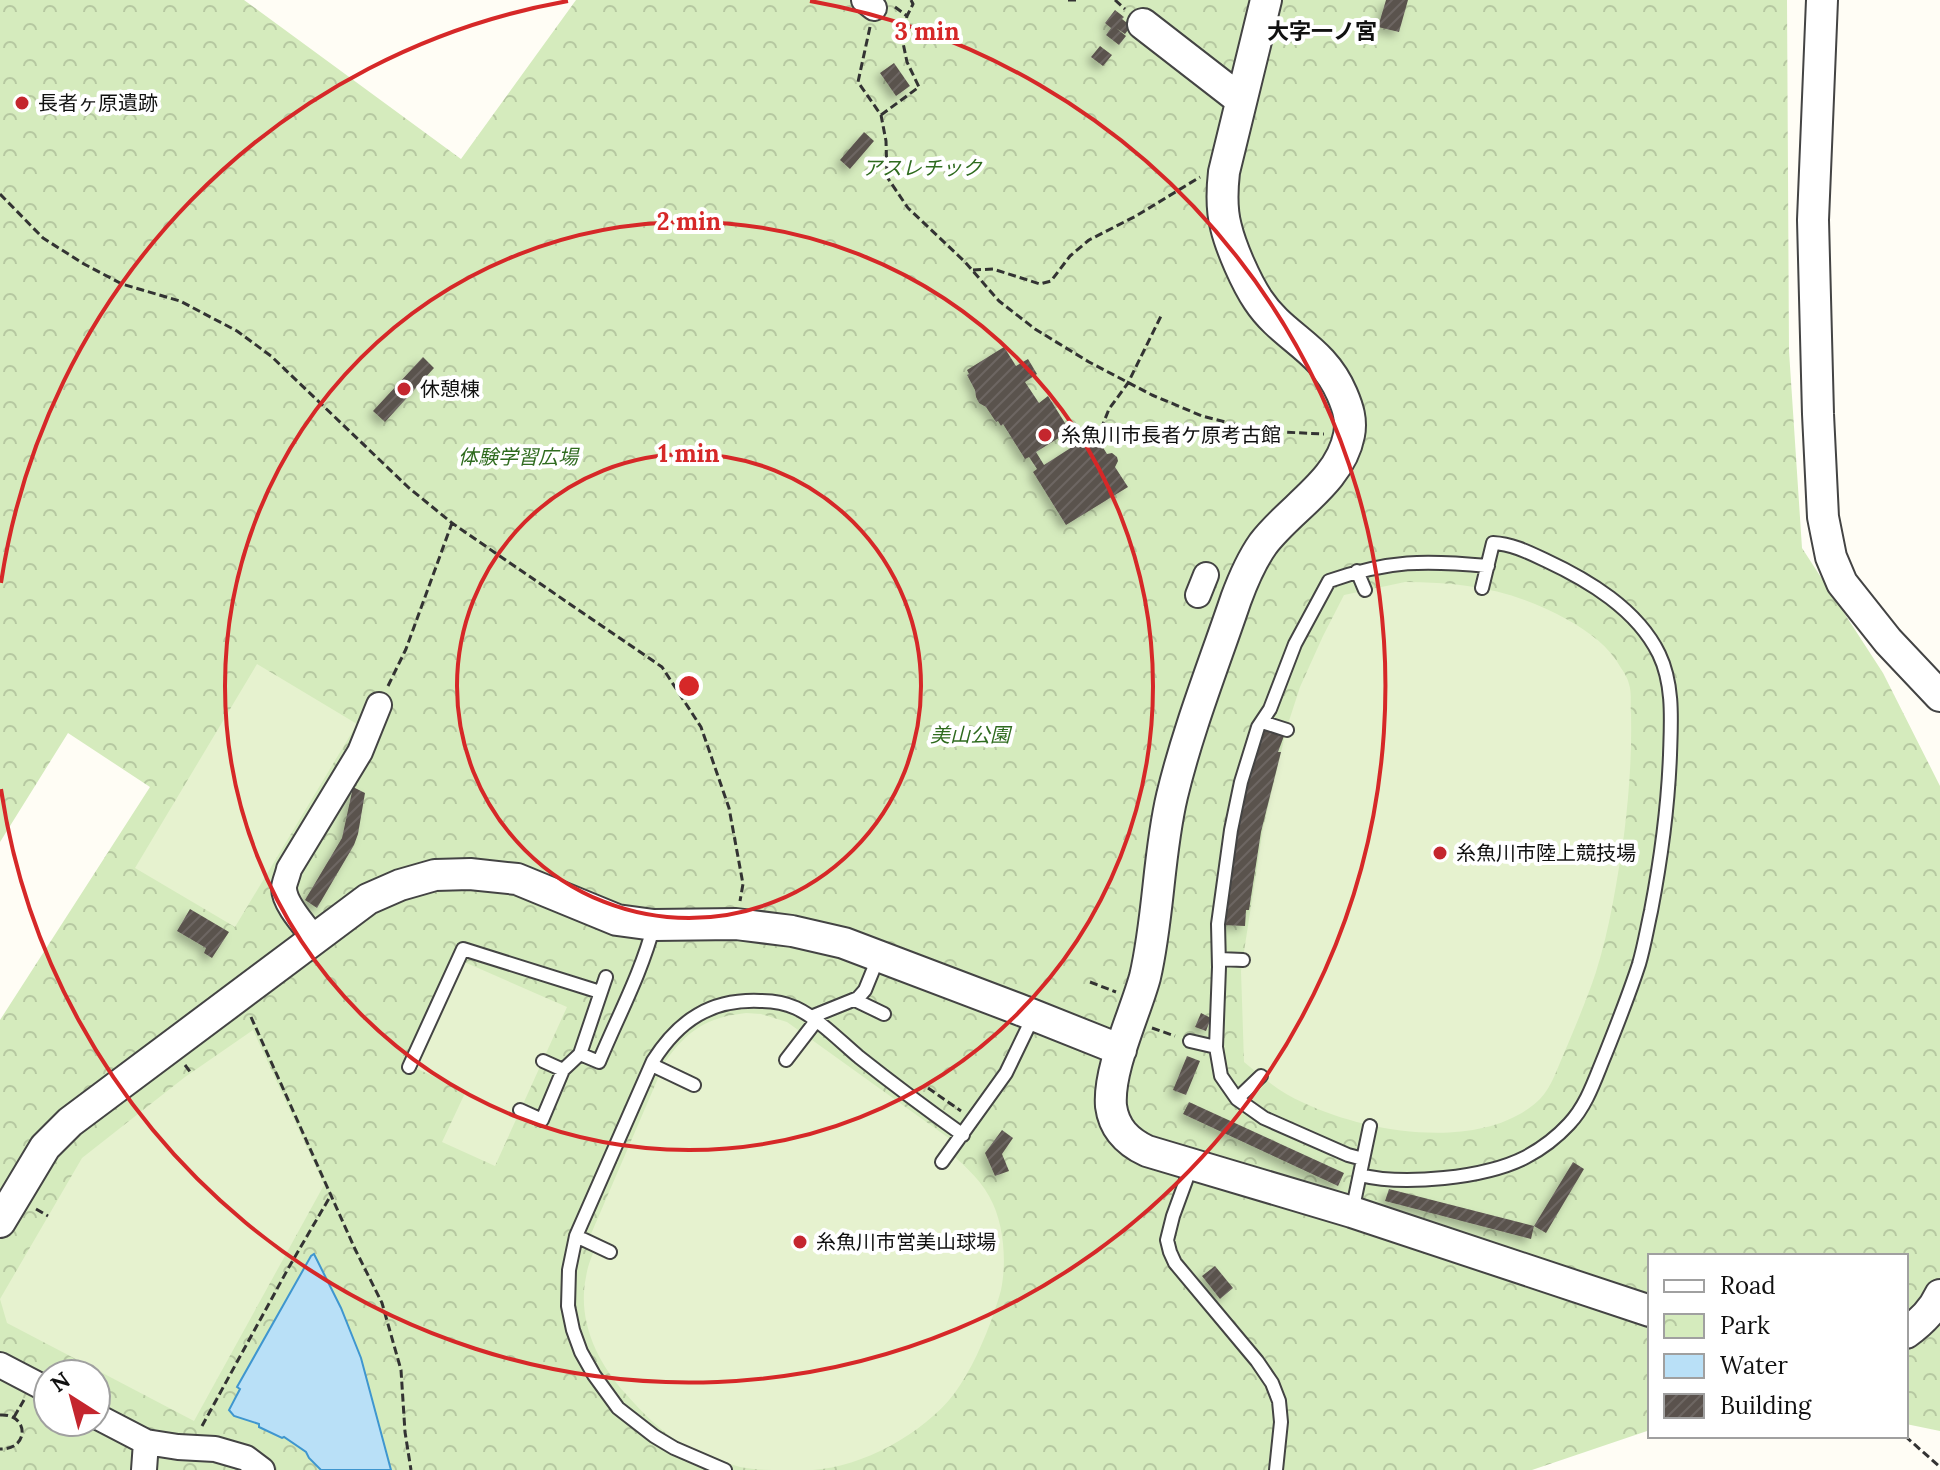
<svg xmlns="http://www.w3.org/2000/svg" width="1940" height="1470" font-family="Lora,'Noto Sans JP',serif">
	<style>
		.park { fill: url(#park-crowns); fill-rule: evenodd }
		.pitch { fill: #e6f2cf }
		.water { fill: #b9e0f7; stroke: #3f96cf; stroke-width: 2 }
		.building { fill: url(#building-hatch); filter: url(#shadow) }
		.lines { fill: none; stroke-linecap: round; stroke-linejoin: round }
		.service-casing { stroke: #444; stroke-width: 16 }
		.minor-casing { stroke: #444; stroke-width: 28 }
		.tertiary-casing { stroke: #444; stroke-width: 34 }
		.path { stroke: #333; stroke-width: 3; stroke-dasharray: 8 4; stroke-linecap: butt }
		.service { stroke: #fff; stroke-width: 12 }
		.minor { stroke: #fff; stroke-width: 24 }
		.tertiary { stroke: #fff; stroke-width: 30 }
		.ring { fill: none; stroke: #d62828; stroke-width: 4 }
		.poi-dot { fill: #c4262e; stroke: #fff; stroke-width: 3 }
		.labels { text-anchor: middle; stroke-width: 8; stroke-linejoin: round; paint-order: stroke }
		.poi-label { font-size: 20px; fill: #111; stroke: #fff; text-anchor: start }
		.park-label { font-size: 20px; font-style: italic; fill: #2f6b1f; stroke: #fff }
		.neighbourhood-label { font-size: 22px; font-weight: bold; fill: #111; stroke: #fff }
		.centre { fill: #d62828; stroke: #fff; stroke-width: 4 }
		.ring-label { font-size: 24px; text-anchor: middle; font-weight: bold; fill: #d62828; stroke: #fff; stroke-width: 8; stroke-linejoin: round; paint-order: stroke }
	</style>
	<defs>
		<pattern id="park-crowns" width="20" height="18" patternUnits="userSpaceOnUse" patternTransform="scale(2)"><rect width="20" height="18" fill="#d5ebbd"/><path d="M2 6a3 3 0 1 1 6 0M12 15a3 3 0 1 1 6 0" fill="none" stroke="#b6c8a1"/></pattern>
		<pattern id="building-hatch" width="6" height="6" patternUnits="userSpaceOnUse" patternTransform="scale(2)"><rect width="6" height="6" fill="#5a524d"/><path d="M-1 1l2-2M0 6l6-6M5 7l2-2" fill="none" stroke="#6d6662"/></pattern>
		<filter id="shadow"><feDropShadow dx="-5" dy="5" stdDeviation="4" flood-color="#0004"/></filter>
	</defs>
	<rect width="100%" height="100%" fill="#fffdf5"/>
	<path class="park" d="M 0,0 L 244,0 L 461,159 L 576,0 L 1787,0 L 1789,351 L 1802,548 L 1883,673 L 1940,786 L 1940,1431 L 1906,1424 L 1906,1256 L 1650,1256 L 1650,1430 L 1532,1470 L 0,1470 L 0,1020 L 150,787 L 68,733 L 0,842 ZM 48,1374 L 96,1374 L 96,1422 L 48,1422 Z"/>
	<path class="pitch" d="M 1405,582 C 1465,582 1515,590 1568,620 C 1589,632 1609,646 1621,668 C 1624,672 1628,679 1629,684 C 1632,693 1630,705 1631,714 C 1632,755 1629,795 1624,835 C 1617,881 1610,928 1596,972 C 1587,999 1576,1025 1565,1051 C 1558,1066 1552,1087 1540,1099 C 1484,1153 1367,1133 1304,1103 C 1281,1093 1263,1078 1244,1062 L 1241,971 L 1263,828 L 1287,727 L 1300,687 L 1323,636 L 1344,595 Z
		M 257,664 L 357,724 L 235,927 L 135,868 Z
		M 462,961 L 567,1007 L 495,1166 L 442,1142 L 466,1091 L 413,1067 Z
		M 746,1013 L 761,1014 L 787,1022 L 950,1139 L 944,1147 C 960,1162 978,1176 989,1196 C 1004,1222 1007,1261 1001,1290 C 999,1298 996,1306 994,1313 C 984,1341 971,1371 954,1394 C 923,1434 862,1467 813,1470 C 803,1470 793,1470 783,1470 C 769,1470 754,1470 740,1467 C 731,1465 722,1460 712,1456 C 701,1451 689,1448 679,1442 C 658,1429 641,1411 625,1393 C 597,1362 577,1320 586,1277 C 588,1263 594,1251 600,1238 L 591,1234 L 665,1062 C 687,1030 708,1017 746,1013 Z
		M 253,1030 L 324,1185 L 194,1421 L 7,1323 L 0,1299 L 82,1158 L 185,1077 Z"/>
	<path class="water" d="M 314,1254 L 341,1308 L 361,1358 L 391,1470 L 321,1470 L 309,1458 L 306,1452 L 284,1437 L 282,1438 L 259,1427 L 259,1424 L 234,1416 L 229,1410 L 240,1389 L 237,1387 L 311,1256 Z"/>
	<path class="building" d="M 1386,0 L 1408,0 L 1399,32 L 1378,27 Z
		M 1115,10 L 1124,17 L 1122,19 L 1131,26 L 1125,34 L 1116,28 L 1126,36 L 1119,45 L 1106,35 L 1111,28 L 1105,23 Z
		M 1100,46 L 1112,55 L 1103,66 L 1091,57 Z
		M 894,63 L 910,86 L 896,96 L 880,73 Z
		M 864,132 L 874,141 L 850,169 L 840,160 Z
		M 1004,347 L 1016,366 L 1028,359 L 1037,374 L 1025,382 L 1039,403 L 1048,396 L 1070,431 L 1036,452 L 1044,465 L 1094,433 L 1107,454 L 1112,453 L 1117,457 L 1118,461 L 1115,467 L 1128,487 L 1066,525 L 1033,472 L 1037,469 L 1029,457 L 1025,459 L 1003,424 L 1001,426 L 998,421 L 996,422 L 986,407 L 979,403 L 976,397 L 975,390 L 967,375 L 969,374 L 967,370 Z
		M 423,357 L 434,368 L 385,422 L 373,411 Z
		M 1263,729 L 1284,736 L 1278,752 L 1281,752 L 1261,832 L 1249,910 L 1246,910 L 1245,926 L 1223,925 L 1231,854 L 1248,775 Z
		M 353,787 L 365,793 L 358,834 L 354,845 L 317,908 L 305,900 L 342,838 Z
		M 190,909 L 229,932 L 212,958 L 204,953 L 206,948 L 177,931 Z
		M 1201,1013 L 1211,1018 L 1206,1031 L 1195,1027 Z
		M 1187,1056 L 1200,1061 L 1186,1095 L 1173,1090 Z
		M 1189,1102 L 1344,1173 L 1338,1186 L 1183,1114 Z
		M 1002,1130 L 1013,1138 L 1002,1154 L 1009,1171 L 995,1176 L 985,1153 Z
		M 1573,1162 L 1584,1169 L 1546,1233 L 1534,1226 Z
		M 1389,1189 L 1534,1226 L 1531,1239 L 1385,1201 Z
		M 1215,1266 L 1233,1288 L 1220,1299 L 1202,1276 Z"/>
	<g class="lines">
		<defs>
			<path id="service" d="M 1357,571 L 1365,590
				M 1262,722 L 1287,730
				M 1219,959 L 1243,960
				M 606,977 L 580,1054 L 599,1062 C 618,1016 641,974 654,925
				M 855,1000 L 884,1014
				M 811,1017 L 858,998 L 865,990 L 878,958
				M 1190,1041 L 1216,1047
				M 786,1060 L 816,1021
				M 543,1061 L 563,1070 L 580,1054
				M 652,1065 L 694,1085
				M 409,1067 L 463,949 L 600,992
				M 1237,1099 L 1261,1076
				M 520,1110 L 542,1120 L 563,1070
				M 1363,1159 L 1348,1155 L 1264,1118 L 1237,1099 L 1221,1076 L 1216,1047 L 1219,967 L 1218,924 L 1231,830 L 1241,782 L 1258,727 L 1270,709 L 1295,644 L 1329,581 C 1389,560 1425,560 1488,566
				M 942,1162 L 1006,1073 L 1034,1015
				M 1192,1164 L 1173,1216 L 1167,1240 L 1170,1252 L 1175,1263 L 1257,1361 L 1272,1383 L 1279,1401 L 1281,1422 L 1276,1470
				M 1360,1175 C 1404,1186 1485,1178 1526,1157 C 1541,1149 1557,1137 1569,1124 C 1587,1105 1595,1079 1605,1055 C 1617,1025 1629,995 1639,964 C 1644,947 1647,929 1651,911 C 1661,859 1668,808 1670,755 C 1671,722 1674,685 1659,654 C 1637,609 1588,580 1545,560 C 1528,552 1512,544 1493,543 L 1482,588
				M 1352,1212 L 1370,1126
				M 576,1236 L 610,1252
				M 725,1470 L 674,1448 L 654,1436 L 618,1408 L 594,1375 L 581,1352 L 573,1330 L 568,1306 L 569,1270 L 576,1236 L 653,1061 C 679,1020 711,999 760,1001 C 771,1001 785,1003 796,1008 C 819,1019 840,1041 859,1057 C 893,1084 928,1110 963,1135"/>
			<path id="minor" d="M 864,0 L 874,8
				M 1198,595 L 1206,575
				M 315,939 C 305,926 284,904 284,888 C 284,883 288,875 289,869 L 360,752 L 379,705
				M 0,1365 L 48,1390
				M 96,1416 L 146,1442 L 178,1447 L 215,1449 L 246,1458 L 262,1470
				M 144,1470 L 146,1442"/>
			<path id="tertiary" d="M 1266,0 L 1224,172 C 1222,190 1221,209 1226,227 C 1231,248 1246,282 1258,300 C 1283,338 1322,347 1342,394 C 1348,408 1352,420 1349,435 C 1340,482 1290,508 1263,544 C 1251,561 1243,580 1236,599 C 1214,664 1188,729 1172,796 C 1158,855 1159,917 1145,977 C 1135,1014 1108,1069 1111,1106 C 1114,1129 1128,1142 1147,1151 L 1352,1212 L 1650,1311
				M 1822,0 L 1813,220 L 1818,414 L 1823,517 L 1831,557 L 1842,583 L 1888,641 L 1940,696
				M 1143,24 L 1241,100
				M 0,1222 L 45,1147 L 70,1122 L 368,899 L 400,885 L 435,875 L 470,874 L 517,879 L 617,920 L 654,925 L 736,924 L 792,931 L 844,943 L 1018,1009 L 1121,1050
				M 1906,1333 C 1920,1323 1933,1311 1940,1295"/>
		</defs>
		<use href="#service" class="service-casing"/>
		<use href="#minor" class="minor-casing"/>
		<use href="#tertiary" class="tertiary-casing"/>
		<path class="path" d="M 1068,0 L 1079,0
			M 1115,0 L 1125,9
			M 895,7 L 907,16
			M 870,27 L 858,82 L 881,115 L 886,141 L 887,177 L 908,208 L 965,262 L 999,301 L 1035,329 L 1089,362 L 1152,395 L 1202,416 L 1261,431 L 1324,434
			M 881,115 L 919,87 L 907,62 L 902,38 L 907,16 L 913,4 L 911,0
			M 0,194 L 43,238 L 84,264 L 122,284 L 180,301 L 237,331 L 271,356 L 409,488 L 452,523 L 507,561 L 662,667 L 701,727 L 729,808 L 743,884 L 740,901
			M 973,270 L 993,269 L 1040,284 L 1051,281 L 1070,256 L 1089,240 L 1136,216 L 1200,177
			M 1109,440 L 1103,430 L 1103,424 L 1109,409 L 1128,383 L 1162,314
			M 388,686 L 406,649 L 452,523
			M 1090,982 L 1116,992
			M 251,1017 L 355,1249 L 382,1303 L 401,1370 L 405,1432 L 411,1470
			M 1152,1028 L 1175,1036
			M 185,1065 L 191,1073
			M 928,1088 L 961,1111
			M 36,1209 L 48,1216
			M 0,1415 C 29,1413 30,1450 0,1449
			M 14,1417 L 24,1400
			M 202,1426 L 289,1267 L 331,1195
			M 1905,1436 L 1940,1467"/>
		<use href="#service" class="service"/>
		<use href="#minor" class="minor"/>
		<use href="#tertiary" class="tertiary"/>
	</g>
	<g class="ring">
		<circle cx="689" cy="686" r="232"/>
		<circle cx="689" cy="686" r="464"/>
		<path d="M1 583A696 696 0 0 1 568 1M810 1A696 696 0 1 1 1 789"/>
	</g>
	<g class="poi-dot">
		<circle cx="22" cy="103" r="8"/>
		<circle cx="404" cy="389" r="8"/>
		<circle cx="1045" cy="435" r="8"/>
		<circle cx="1440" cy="853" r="8"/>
		<circle cx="800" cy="1242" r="8"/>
	</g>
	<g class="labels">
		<g class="poi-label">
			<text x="38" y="110">長者ヶ原遺跡</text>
			<text x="420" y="396">休憩棟</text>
			<text x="1061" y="442">糸魚川市長者ケ原考古館</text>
			<text x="1456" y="860">糸魚川市陸上競技場</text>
			<text x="816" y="1249">糸魚川市営美山球場</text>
		</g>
		<g class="park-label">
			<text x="922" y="175">アスレチック</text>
			<text x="518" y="464">体験学習広場</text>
			<text x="970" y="742">美山公園</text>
		</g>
		<g class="neighbourhood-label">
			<text x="1322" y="39">大字一ノ宮</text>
		</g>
	</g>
	<circle cx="689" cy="686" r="12" class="centre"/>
	<g class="ring-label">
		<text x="927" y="40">3 min</text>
		<text x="689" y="230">2 min</text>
		<text x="689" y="462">1 min</text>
	</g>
	<rect x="1648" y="1254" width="260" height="184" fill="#ffffff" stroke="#a0a0a0" stroke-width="2"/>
	<rect x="1664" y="1280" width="40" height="12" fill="#ffffff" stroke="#a0a0a0" stroke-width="2"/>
	<text x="1720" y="1294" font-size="24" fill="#111111">Road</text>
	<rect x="1664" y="1314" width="40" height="24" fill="url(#park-crowns)" stroke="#a0a0a0" stroke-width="2"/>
	<text x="1720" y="1334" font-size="24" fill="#111111">Park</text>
	<rect x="1664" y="1354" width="40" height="24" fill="#b9e0f7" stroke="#a0a0a0" stroke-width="2"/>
	<text x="1720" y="1374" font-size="24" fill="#111111">Water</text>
	<rect x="1664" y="1394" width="40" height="24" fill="url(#building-hatch)" stroke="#a0a0a0" stroke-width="2"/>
	<text x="1720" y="1414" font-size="24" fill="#111111">Building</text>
	<g transform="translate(72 1398) rotate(324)"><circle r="38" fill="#ffffff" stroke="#a0a0a0" stroke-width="2"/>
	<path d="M0-6L14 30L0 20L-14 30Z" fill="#c4262e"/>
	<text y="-12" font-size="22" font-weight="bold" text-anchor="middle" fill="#111111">N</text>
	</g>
</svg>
